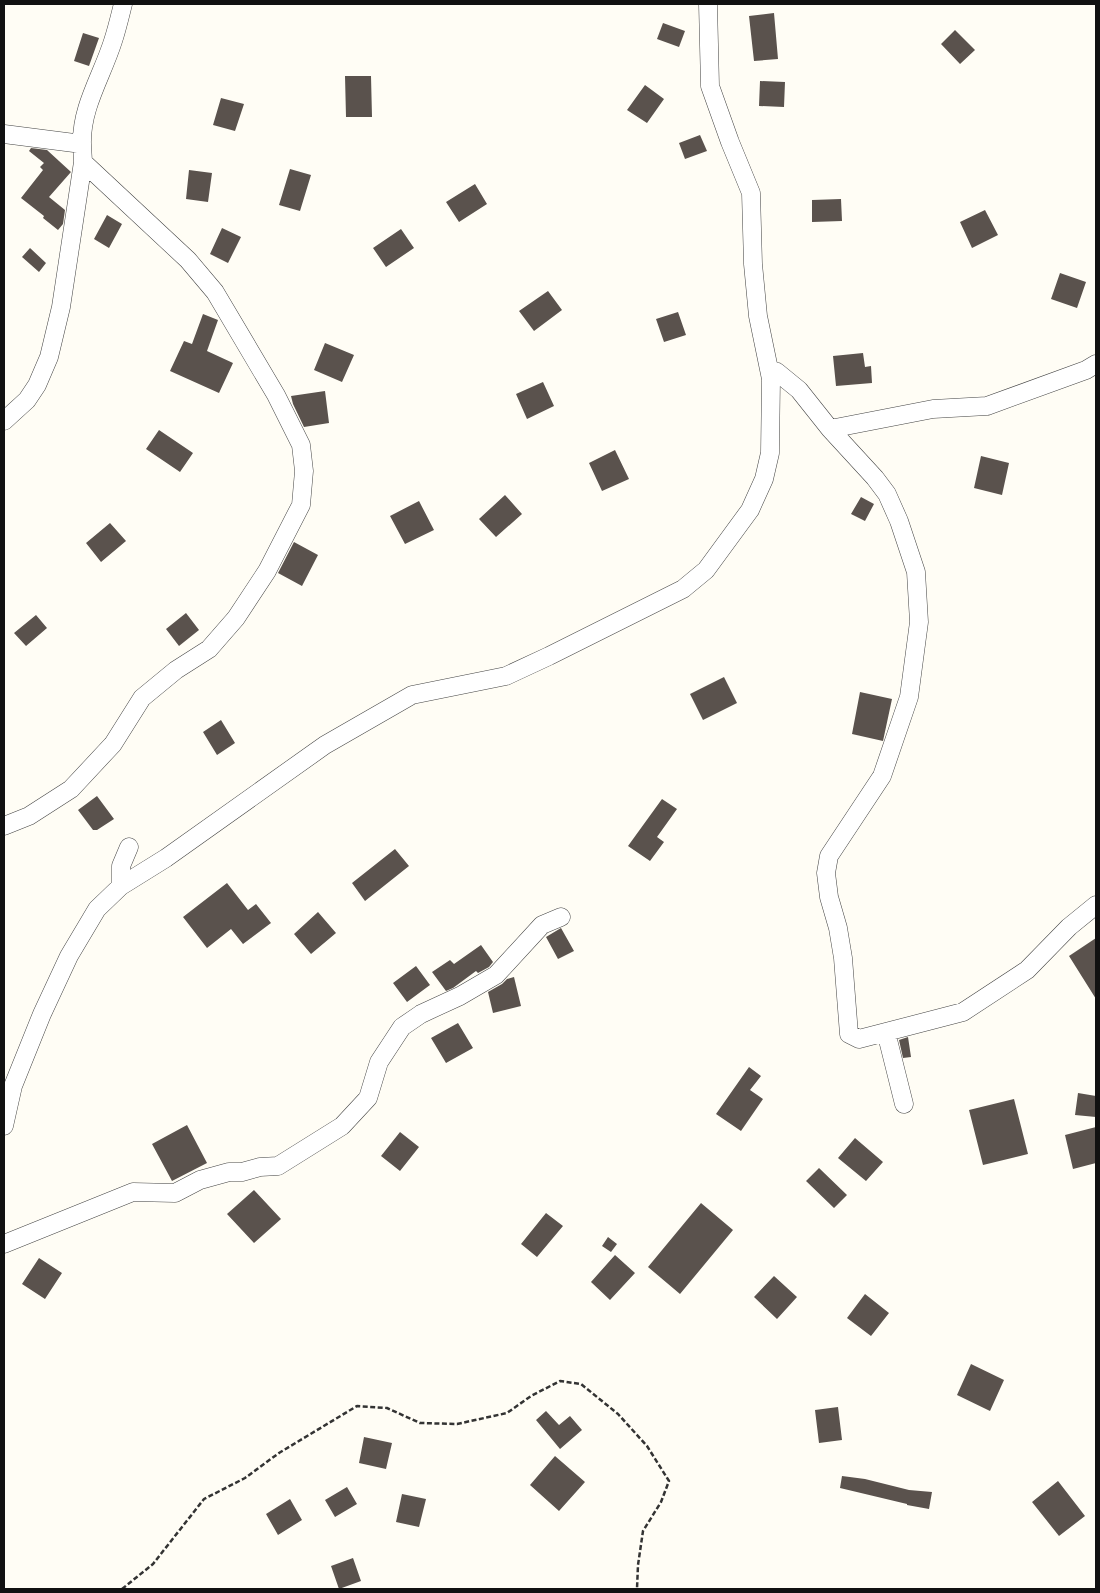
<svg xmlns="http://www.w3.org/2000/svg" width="1100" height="1593" font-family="'IBM Plex Serif',serif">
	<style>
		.building { fill: #5a524d }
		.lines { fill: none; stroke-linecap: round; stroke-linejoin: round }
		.minor-casing { stroke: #444; stroke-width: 19 }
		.path { stroke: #333; stroke-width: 2.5; stroke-dasharray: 5 2.5; stroke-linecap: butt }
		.minor { stroke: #fff; stroke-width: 18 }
	</style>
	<rect width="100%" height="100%" fill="#fffdf5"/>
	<path class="building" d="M 774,13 L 778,59 L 754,61 L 749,16 Z
		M 663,23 L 685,31 L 679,47 L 657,39 Z
		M 955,30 L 975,50 L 960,64 L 941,44 Z
		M 83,33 L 99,38 L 89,66 L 74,61 Z
		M 345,76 L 371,76 L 372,117 L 346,117 Z
		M 760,81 L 785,82 L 784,107 L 759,106 Z
		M 645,85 L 664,99 L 647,123 L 627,110 Z
		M 221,98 L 244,104 L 235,131 L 213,125 Z
		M 700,135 L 707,151 L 685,159 L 679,143 Z
		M 31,148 L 47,150 L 71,172 L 49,197 L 65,210 L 63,224 L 58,230 L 43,218 L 44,216 L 21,198 L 43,170 L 40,167 L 44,163 L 29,151 Z
		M 290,169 L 311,175 L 300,211 L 279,205 Z
		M 189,170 L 212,173 L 208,202 L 186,199 Z
		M 475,184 L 487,204 L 459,222 L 446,202 Z
		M 841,199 L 842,221 L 812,222 L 812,200 Z
		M 985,210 L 998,235 L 972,248 L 960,222 Z
		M 107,215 L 122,224 L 109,248 L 94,239 Z
		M 222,228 L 241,237 L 228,263 L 210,254 Z
		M 401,229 L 414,248 L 386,267 L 373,248 Z
		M 30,248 L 46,263 L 39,272 L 22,257 Z
		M 1060,273 L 1086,282 L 1077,308 L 1051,299 Z
		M 548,291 L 562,310 L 534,331 L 519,311 Z
		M 678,312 L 686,335 L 664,342 L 656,319 Z
		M 203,314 L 218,320 L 207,351 L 233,363 L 219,393 L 170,371 L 184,341 L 192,344 Z
		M 325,343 L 354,355 L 342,382 L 314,370 Z
		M 863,353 L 865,367 L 871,366 L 872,383 L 836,386 L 833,356 Z
		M 543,382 L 554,406 L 527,419 L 516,394 Z
		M 325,391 L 329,423 L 304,427 L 293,404 L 291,396 Z
		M 159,430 L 193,453 L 180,472 L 146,449 Z
		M 615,450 L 629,479 L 602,491 L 589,463 Z
		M 981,456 L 1009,463 L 1002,495 L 974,488 Z
		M 505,495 L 522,514 L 496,537 L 479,519 Z
		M 861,497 L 874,504 L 865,521 L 851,514 Z
		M 419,501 L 434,530 L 405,544 L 390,516 Z
		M 110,523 L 126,541 L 101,562 L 86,543 Z
		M 294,542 L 318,555 L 302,586 L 278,573 Z
		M 186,613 L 199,630 L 179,646 L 166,629 Z
		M 36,615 L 47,628 L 26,646 L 14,633 Z
		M 724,677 L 737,703 L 703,720 L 690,694 Z
		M 860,692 L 892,699 L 883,741 L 852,734 Z
		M 221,720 L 235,743 L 217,755 L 203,732 Z
		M 97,796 L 114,819 L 97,830 L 93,830 L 78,810 Z
		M 662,799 L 677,809 L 657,837 L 664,842 L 650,861 L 628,846 Z
		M 395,849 L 409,866 L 365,901 L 352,883 Z
		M 227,883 L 248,910 L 256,904 L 271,923 L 243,944 L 231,929 L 207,948 L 183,917 Z
		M 318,912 L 336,933 L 311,954 L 294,934 Z
		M 561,928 L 574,951 L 558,959 L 546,937 Z
		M 1096,938 L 1096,999 L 1069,956 Z
		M 481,945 L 493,962 L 489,967 L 478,973 L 476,971 L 453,988 L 446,991 L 432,972 L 450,960 L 454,964 Z
		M 416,966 L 430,985 L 407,1002 L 393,983 Z
		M 514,977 L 521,1006 L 493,1013 L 488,992 L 502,984 L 507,979 Z
		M 458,1023 L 473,1048 L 446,1063 L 431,1038 Z
		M 908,1037 L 911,1057 L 903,1058 L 899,1040 Z
		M 749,1067 L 761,1076 L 750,1090 L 763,1099 L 741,1131 L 716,1114 Z
		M 1078,1093 L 1096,1096 L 1096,1117 L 1075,1115 Z
		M 1014,1099 L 1028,1154 L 983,1165 L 969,1110 Z
		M 187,1125 L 207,1163 L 172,1181 L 152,1144 Z
		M 1096,1127 L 1096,1163 L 1073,1169 L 1065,1135 Z
		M 400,1132 L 419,1147 L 400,1171 L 381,1156 Z
		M 855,1138 L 883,1162 L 866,1181 L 838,1158 Z
		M 819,1168 L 847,1195 L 834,1208 L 806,1181 Z
		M 254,1190 L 281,1219 L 254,1243 L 227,1214 Z
		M 701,1203 L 733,1230 L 680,1294 L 648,1267 Z
		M 546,1213 L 563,1226 L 537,1257 L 521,1244 Z
		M 608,1237 L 617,1244 L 611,1252 L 602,1246 Z
		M 615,1255 L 635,1273 L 610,1300 L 591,1282 Z
		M 39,1258 L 62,1273 L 45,1299 L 22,1284 Z
		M 774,1276 L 797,1297 L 777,1319 L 754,1297 Z
		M 865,1294 L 889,1313 L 871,1336 L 847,1318 Z
		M 971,1364 L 1004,1380 L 990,1411 L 957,1395 Z
		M 838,1407 L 842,1440 L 819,1443 L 815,1410 Z
		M 546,1411 L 559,1425 L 570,1416 L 582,1430 L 560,1449 L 536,1420 Z
		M 364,1437 L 392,1443 L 386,1469 L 359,1463 Z
		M 555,1456 L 585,1482 L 559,1511 L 530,1485 Z
		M 842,1476 L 865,1479 L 909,1490 L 932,1492 L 929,1509 L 907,1505 L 907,1504 L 840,1488 Z
		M 1058,1481 L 1085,1516 L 1059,1536 L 1032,1502 Z
		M 347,1487 L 357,1504 L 335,1517 L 325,1500 Z
		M 402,1494 L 426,1499 L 419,1527 L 396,1522 Z
		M 290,1499 L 302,1520 L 278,1535 L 266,1514 Z
		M 353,1558 L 361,1581 L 339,1589 L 331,1566 Z"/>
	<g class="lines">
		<defs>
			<path id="minor" d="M 4,134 L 82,144 C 81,107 102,76 113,41 C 117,29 120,16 123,4
				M 771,379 L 774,374 L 777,372 L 799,390 L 830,429 L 875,478 L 887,494 L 899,521 L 916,572 L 919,622 L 909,697 L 882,776 L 829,856 L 826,873 L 829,897 L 838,928 L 843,958 L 849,1034 L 859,1039 L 963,1012 L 1027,970 L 1069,927 L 1096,905
				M 4,421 L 27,400 L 37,385 L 49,357 L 61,307 L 83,162
				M 830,429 L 933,409 L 987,406 L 1086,370 L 1096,364
				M 4,826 L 29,816 L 71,789 L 113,744 L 142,698 L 176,670 L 209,649 L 236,618 L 267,571 L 301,505 L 304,471 L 301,445 L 276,395 L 215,292 L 188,260 L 83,162 L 82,144
				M 121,886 L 121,866 L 129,847
				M 886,1032 L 904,1104
				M 4,1126 L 13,1086 L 42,1014 L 69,956 L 97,909 L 121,886 L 166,858 L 325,745 L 412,695 L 506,676 L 549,656 L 683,589 L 706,570 L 750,510 L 764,479 L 770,453 L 771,379 L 758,316 L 753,264 L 751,193 L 730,142 L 710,86 L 708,4
				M 4,1244 L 133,1192 L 175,1193 L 200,1180 L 229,1172 L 242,1172 L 260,1167 L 278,1166 L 342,1126 L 368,1098 L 379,1062 L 402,1027 L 421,1014 L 460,996 L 496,975 L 542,925 L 561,917"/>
		</defs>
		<use href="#minor" class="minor-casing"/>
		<path class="path" d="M 122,1589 L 153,1564 L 204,1499 L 245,1478 L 279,1453 L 357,1406 L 387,1408 L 420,1423 L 457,1424 L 507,1413 L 531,1396 L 560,1381 L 581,1384 L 618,1414 L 647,1446 L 669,1481 L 661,1502 L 643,1531 L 638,1565 L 637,1589"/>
		<use href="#minor" class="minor"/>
	</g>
	<rect width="1100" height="1593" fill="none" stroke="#111111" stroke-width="10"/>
</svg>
